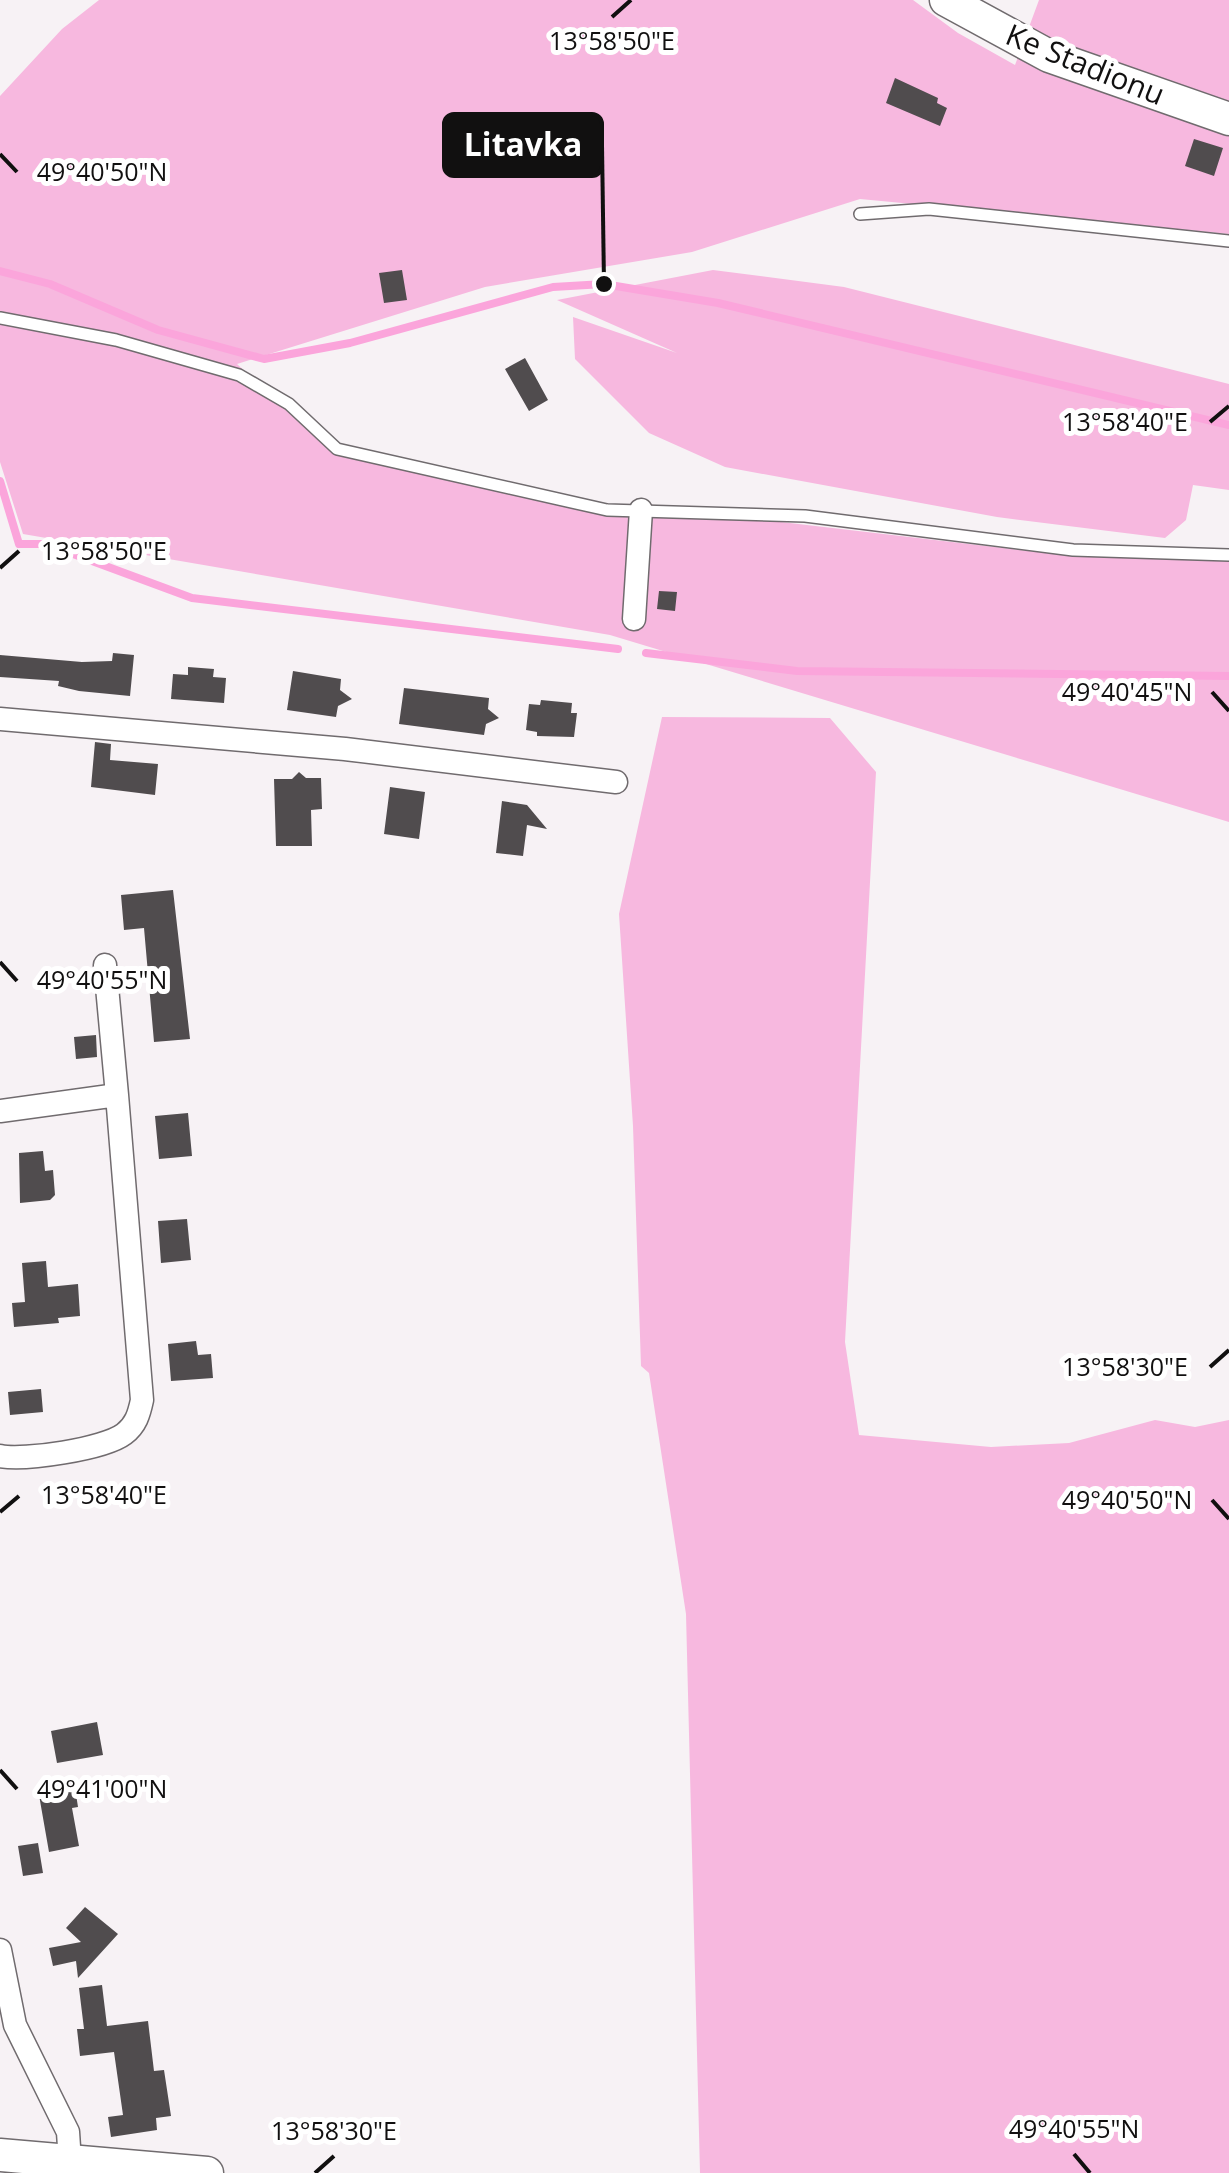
<svg xmlns="http://www.w3.org/2000/svg" width="1229" height="2173" font-family="'Open Sans',sans-serif">
	<style>
		.green { fill: #f7b8df }
		.lines { fill: none; stroke-linecap: round; stroke-linejoin: round }
		.stream { stroke: #fba5db; stroke-width: 8 }
		.building { fill: #504c4e }
		.lane-casing { stroke: #706b6e; stroke-width: 14 }
		.street-casing { stroke: #706b6e; stroke-width: 25 }
		.secondary-casing { stroke: #706b6e; stroke-width: 35 }
		.lane { stroke: #fff; stroke-width: 11 }
		.street { stroke: #fff; stroke-width: 22 }
		.secondary { stroke: #fff; stroke-width: 32 }
		.ticks { fill: none; stroke: #111010; stroke-width: 4 }
		.labels { text-anchor: middle; stroke-width: 10; stroke-linejoin: round; paint-order: stroke }
		.street-label { font-size: 30px; fill: #111010; stroke: #fff }
		.ticks-label { font-size: 25px; text-anchor: middle; fill: #111010; stroke: #fff; stroke-width: 10; stroke-linejoin: round; paint-order: stroke }
		.leader { fill: none; stroke: #111010; stroke-width: 4 }
		.callout-dot { fill: #111010; stroke: #fff; stroke-width: 4 }
		.callout { fill: #111010; stroke: #111010; stroke-width: 4 }
		.callout-label { font-size: 32px; text-anchor: middle; font-weight: bold; fill: #fff }
	</style>
	<rect width="100%" height="100%" fill="#f7f2f5"/>
	<path class="green" d="M 99,0 L 913,0 L 958,33 L 1015,65 L 1039,0 L 1229,0 L 1229,234 L 860,199 L 692,252 L 485,287 L 237,364 L 330,451 L 606,514 L 688,511 L 1071,556 L 1229,559 L 1229,822 L 610,635 L 23,534 L 0,462 L 0,96 L 62,29 Z
		M 713,270 L 844,287 L 1229,384 L 1229,490 L 1193,485 L 1186,520 L 1165,538 L 997,517 L 725,467 L 649,433 L 575,359 L 573,317 L 677,353 L 557,300 Z
		M 662,717 L 830,718 L 876,772 L 845,1342 L 859,1435 L 991,1447 L 1069,1443 L 1155,1420 L 1195,1427 L 1229,1420 L 1229,2173 L 700,2173 L 686,1614 L 649,1373 L 641,1366 L 633,1126 L 619,914 Z"/>
	<g class="lines">
		<path class="stream" d="M 0,271 L 50,284 L 158,330 L 264,359 L 350,343 L 553,287 L 604,284 L 718,303 L 1229,425
			M 0,481 L 19,544 L 46,544 L 192,598 L 618,649
			M 646,653 L 797,671 L 1229,676"/>
	</g>
	<path class="building" d="M 895,78 L 938,98 L 937,103 L 947,108 L 940,126 L 886,103 Z
		M 1194,139 L 1223,148 L 1214,176 L 1185,166 Z
		M 402,270 L 407,300 L 384,303 L 379,273 Z
		M 525,358 L 548,400 L 529,411 L 505,369 Z
		M 659,591 L 677,592 L 675,611 L 657,609 Z
		M 113,653 L 134,655 L 130,696 L 79,691 L 58,686 L 59,681 L 0,677 L 0,655 L 82,662 L 112,661 Z
		M 188,667 L 214,669 L 213,677 L 226,678 L 224,703 L 171,699 L 173,674 L 188,675 Z
		M 293,671 L 341,679 L 340,690 L 352,699 L 338,706 L 336,717 L 287,710 Z
		M 404,688 L 489,698 L 488,709 L 499,718 L 486,724 L 484,735 L 399,724 Z
		M 541,700 L 572,703 L 571,713 L 577,713 L 574,737 L 537,736 L 537,732 L 526,730 L 529,704 L 540,705 Z
		M 95,742 L 111,744 L 110,760 L 158,764 L 155,795 L 91,787 Z
		M 299,772 L 306,778 L 321,778 L 322,809 L 311,810 L 312,846 L 276,846 L 274,779 L 292,779 Z
		M 390,787 L 425,792 L 419,839 L 384,834 Z
		M 502,801 L 527,805 L 547,829 L 527,825 L 523,856 L 496,853 Z
		M 173,890 L 190,1039 L 154,1042 L 144,928 L 124,930 L 121,895 Z
		M 96,1035 L 97,1057 L 76,1059 L 74,1037 Z
		M 188,1113 L 192,1156 L 159,1159 L 155,1116 Z
		M 43,1151 L 45,1171 L 53,1170 L 55,1195 L 50,1200 L 20,1203 L 19,1153 Z
		M 187,1219 L 191,1260 L 161,1263 L 158,1221 Z
		M 46,1261 L 48,1287 L 78,1284 L 80,1316 L 58,1318 L 59,1323 L 14,1327 L 12,1303 L 25,1302 L 22,1263 Z
		M 196,1341 L 198,1355 L 211,1354 L 213,1378 L 171,1381 L 168,1344 Z
		M 41,1389 L 43,1412 L 10,1415 L 8,1392 Z
		M 97,1722 L 103,1755 L 57,1763 L 51,1731 Z
		M 75,1788 L 78,1807 L 72,1808 L 79,1846 L 49,1852 L 39,1795 Z
		M 38,1843 L 43,1873 L 23,1876 L 18,1846 Z
		M 85,1907 L 118,1934 L 78,1978 L 76,1961 L 53,1966 L 49,1948 L 81,1942 L 66,1928 Z
		M 102,1985 L 107,2026 L 148,2021 L 154,2071 L 164,2070 L 171,2116 L 156,2118 L 157,2130 L 111,2137 L 108,2117 L 123,2115 L 114,2052 L 80,2056 L 77,2029 L 84,2029 L 79,1988 Z"/>
	<g class="lines">
		<defs>
			<path id="lane" d="M 860,214 L 929,209 L 1229,241
				M 0,318 L 116,340 L 239,375 L 289,404 L 337,449 L 607,510 L 805,516 L 1073,550 L 1229,555"/>
			<path id="street" d="M 634,619 L 641,510
				M 0,719 L 345,749 L 616,782
				M 105,965 L 117,1095
				M 0,1111 L 117,1095 L 142,1400 C 139,1414 136,1425 124,1434 C 104,1449 24,1461 0,1456
				M 0,1950 L 15,2025 L 68,2132 L 70,2162"/>
			<path id="secondary" d="M 946,0 L 1049,56 L 1229,119
				M 0,2155 L 207,2173"/>
		</defs>
		<use href="#lane" class="lane-casing"/>
		<use href="#street" class="street-casing"/>
		<use href="#secondary" class="secondary-casing"/>
		<use href="#lane" class="lane"/>
		<use href="#street" class="street"/>
		<use href="#secondary" class="secondary"/>
	</g>
	<path class="ticks" d="M 612,17 L 631,0M 0,154 L 17,172M 1210,422 L 1229,406M 0,568 L 19,551M 1212,692 L 1229,711M 0,962 L 17,981M 1210,1367 L 1229,1350M 1212,1500 L 1229,1519M 0,1512 L 19,1496M 0,1770 L 17,1789M 1074,2154 L 1090,2173M 315,2173 L 334,2156"/>
	<g class="labels">
		<g class="street-label">
			<text transform="translate(1085 65) rotate(22)" y="10">Ke Stadionu</text>
		</g>
	</g>
	<g class="ticks-label">
		<text x="612" y="50">13°58'50"E</text>
		<text x="102" y="181">49°40'50"N</text>
		<text x="1125" y="431">13°58'40"E</text>
		<text x="104" y="560">13°58'50"E</text>
		<text x="1127" y="701">49°40'45"N</text>
		<text x="102" y="989">49°40'55"N</text>
		<text x="1125" y="1376">13°58'30"E</text>
		<text x="104" y="1504">13°58'40"E</text>
		<text x="1127" y="1509">49°40'50"N</text>
		<text x="102" y="1798">49°41'00"N</text>
		<text x="1074" y="2138">49°40'55"N</text>
		<text x="334" y="2140">13°58'30"E</text>
	</g>
	<path class="leader" d="M604 284L602 145"/>
	<circle class="callout-dot" cx="604" cy="284" r="10"/>
	<rect class="callout" x="444" y="114" width="158" height="62" rx="10"/>
	<g class="callout-label">
		<text x="523" y="156">Litavka</text>
	</g>
</svg>
